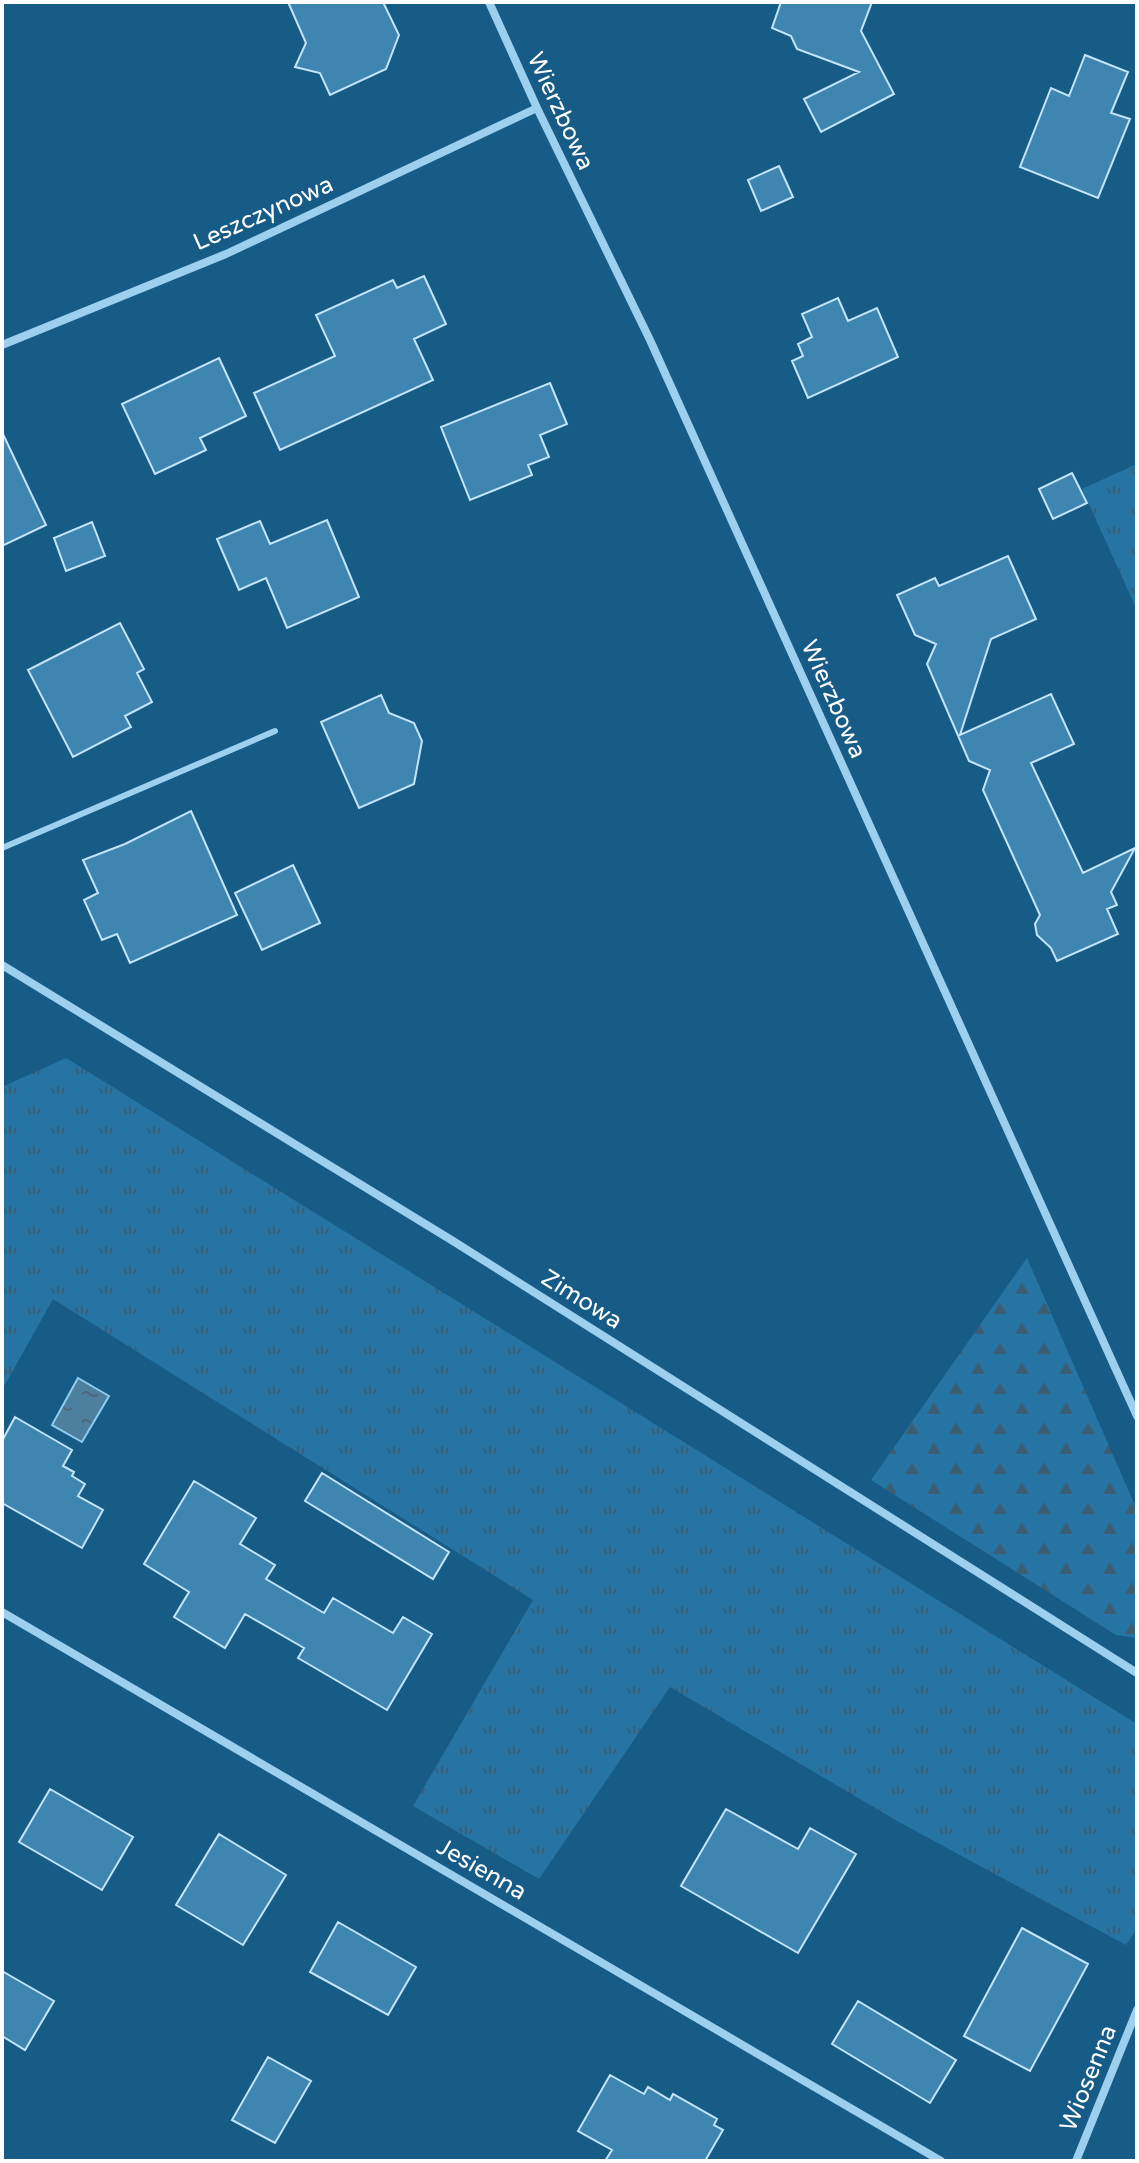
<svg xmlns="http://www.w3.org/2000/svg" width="1139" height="2163" font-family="'Varela Round',sans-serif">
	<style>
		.grass { fill: url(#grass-tufts) }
		.forest { fill: url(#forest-firs) }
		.water { fill: url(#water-ripples); stroke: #8fcdf0; stroke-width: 2 }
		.building { fill: #3f85b1; stroke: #c3e5fa; stroke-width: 2 }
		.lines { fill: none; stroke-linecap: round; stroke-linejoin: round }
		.lane { stroke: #9dcfee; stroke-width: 6 }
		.street { stroke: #9dcfee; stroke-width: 8 }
		.labels { text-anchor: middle; stroke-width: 8; stroke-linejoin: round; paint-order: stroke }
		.street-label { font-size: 24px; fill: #fff; stroke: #175b87 }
	</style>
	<defs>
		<pattern id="grass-tufts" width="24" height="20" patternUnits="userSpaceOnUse" patternTransform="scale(2)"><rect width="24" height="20" fill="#2674a4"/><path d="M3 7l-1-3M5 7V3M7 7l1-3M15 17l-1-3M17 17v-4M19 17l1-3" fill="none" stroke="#3b5e74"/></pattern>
		<pattern id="forest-firs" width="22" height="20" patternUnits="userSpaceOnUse" patternTransform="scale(2)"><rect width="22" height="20" fill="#2674a4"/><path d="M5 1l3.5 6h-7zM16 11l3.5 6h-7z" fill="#3b5e74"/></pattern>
		<pattern id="water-ripples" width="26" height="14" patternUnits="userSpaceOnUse" patternTransform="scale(2)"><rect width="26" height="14" fill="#4d809f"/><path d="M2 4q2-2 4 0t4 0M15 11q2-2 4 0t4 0" fill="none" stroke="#4d697a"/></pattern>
	</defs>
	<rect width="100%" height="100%" fill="#175b87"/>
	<path class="grass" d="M 1137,464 L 1137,610 L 1082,489 Z
		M 66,1058 L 1137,1724 L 1137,1928 L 1126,1945 L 899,1822 L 670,1687 L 539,1879 L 413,1806 L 533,1600 L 53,1299 L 2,1390 L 2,1087 Z"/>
	<path class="forest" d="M 1027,1258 L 1137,1510 L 1137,1638 L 1116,1635 L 871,1480 Z"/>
	<path class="water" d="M 78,1378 L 109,1396 L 82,1442 L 52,1425 Z"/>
	<path class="building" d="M 288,2 L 383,2 L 399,35 L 386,69 L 330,95 L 320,73 L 295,67 L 306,43 Z
		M 781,2 L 872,2 L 861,31 L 894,94 L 821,132 L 804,99 L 859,72 L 797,49 L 791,36 L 772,28 Z
		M 1085,55 L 1128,72 L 1111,113 L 1130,119 L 1098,198 L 1020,167 L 1051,88 L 1069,96 Z
		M 779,166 L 793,197 L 761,211 L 748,180 Z
		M 424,276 L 446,324 L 414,339 L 433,380 L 280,450 L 254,393 L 335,356 L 316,315 L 393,280 L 397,288 Z
		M 838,298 L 848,321 L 877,308 L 898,357 L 808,398 L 792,361 L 803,356 L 798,344 L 812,337 L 802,314 Z
		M 219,358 L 246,416 L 200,438 L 206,450 L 155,474 L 122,404 Z
		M 550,383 L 567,424 L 540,435 L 549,457 L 528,465 L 532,475 L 470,500 L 441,427 Z
		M 2,432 L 46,525 L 2,546 Z
		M 1072,473 L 1087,503 L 1053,519 L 1039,489 Z
		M 327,520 L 359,597 L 287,628 L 266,578 L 239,590 L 217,539 L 260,521 L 270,544 Z
		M 92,522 L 105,556 L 66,571 L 54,538 Z
		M 1008,556 L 1036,619 L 991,639 L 960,735 L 1051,694 L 1074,744 L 1031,763 L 1083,873 L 1135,848 L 1111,892 L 1117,905 L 1107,909 L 1118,934 L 1057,961 L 1051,948 L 1037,935 L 1035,924 L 1040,915 L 983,790 L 990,770 L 969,761 L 927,664 L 936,644 L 915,635 L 897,595 L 935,578 L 939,586 Z
		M 120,623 L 144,669 L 137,673 L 152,702 L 125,716 L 131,727 L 73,757 L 28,670 Z
		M 381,695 L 389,713 L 414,723 L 422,741 L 414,784 L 359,808 L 321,722 Z
		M 191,811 L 237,915 L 130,963 L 117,934 L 102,940 L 84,900 L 98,893 L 83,860 L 125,844 Z
		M 293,865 L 320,923 L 262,950 L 235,893 Z
		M 15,1417 L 72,1450 L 63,1466 L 74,1472 L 72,1476 L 85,1484 L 78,1496 L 103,1510 L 82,1548 L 2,1503 L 2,1441 Z
		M 322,1473 L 449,1552 L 433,1579 L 305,1501 Z
		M 194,1481 L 256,1518 L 240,1544 L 275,1565 L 266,1579 L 324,1613 L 333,1598 L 393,1633 L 403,1617 L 432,1634 L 387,1710 L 298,1658 L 304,1648 L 245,1614 L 225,1648 L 174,1617 L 189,1592 L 144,1564 Z
		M 50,1789 L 133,1837 L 102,1890 L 19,1842 Z
		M 726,1809 L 798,1849 L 810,1828 L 856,1854 L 798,1953 L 681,1886 Z
		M 219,1834 L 286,1875 L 243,1945 L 176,1905 Z
		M 338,1922 L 416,1967 L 388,2015 L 310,1972 Z
		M 1022,1928 L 1088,1964 L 1030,2071 L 964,2036 Z
		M 2,1971 L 54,2001 L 25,2050 L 2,2036 Z
		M 858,2001 L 956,2060 L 930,2103 L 832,2044 Z
		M 268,2057 L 311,2081 L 275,2143 L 232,2120 Z
		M 610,2075 L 644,2094 L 648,2087 L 670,2100 L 673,2094 L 717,2119 L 714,2125 L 723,2130 L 705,2161 L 605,2161 L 612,2150 L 578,2131 Z"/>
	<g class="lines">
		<path class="lane" d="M 2,848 L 275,731"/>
		<path class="street" d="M 489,2 L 537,108 L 650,340 L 1137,1416
			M 2,345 L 226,254 L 537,108
			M 2,965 L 453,1241 L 1137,1673
			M 2,1612 L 941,2161
			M 1076,2161 L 1137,2010"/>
	</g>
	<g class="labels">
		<g class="street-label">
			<text transform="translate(561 111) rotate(65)" y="8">Wierzbowa</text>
			<text transform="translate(263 213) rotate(-24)" y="8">Leszczynowa</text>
			<text transform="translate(834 699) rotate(66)" y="8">Wierzbowa</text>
			<text transform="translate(582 1299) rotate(32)" y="8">Zimowa</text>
			<text transform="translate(482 1869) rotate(30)" y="8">Jesienna</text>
			<text transform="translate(1088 2078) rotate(-68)" y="8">Wiosenna</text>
		</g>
	</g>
	<rect width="1139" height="2163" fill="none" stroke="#ffffff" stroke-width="8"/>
</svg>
